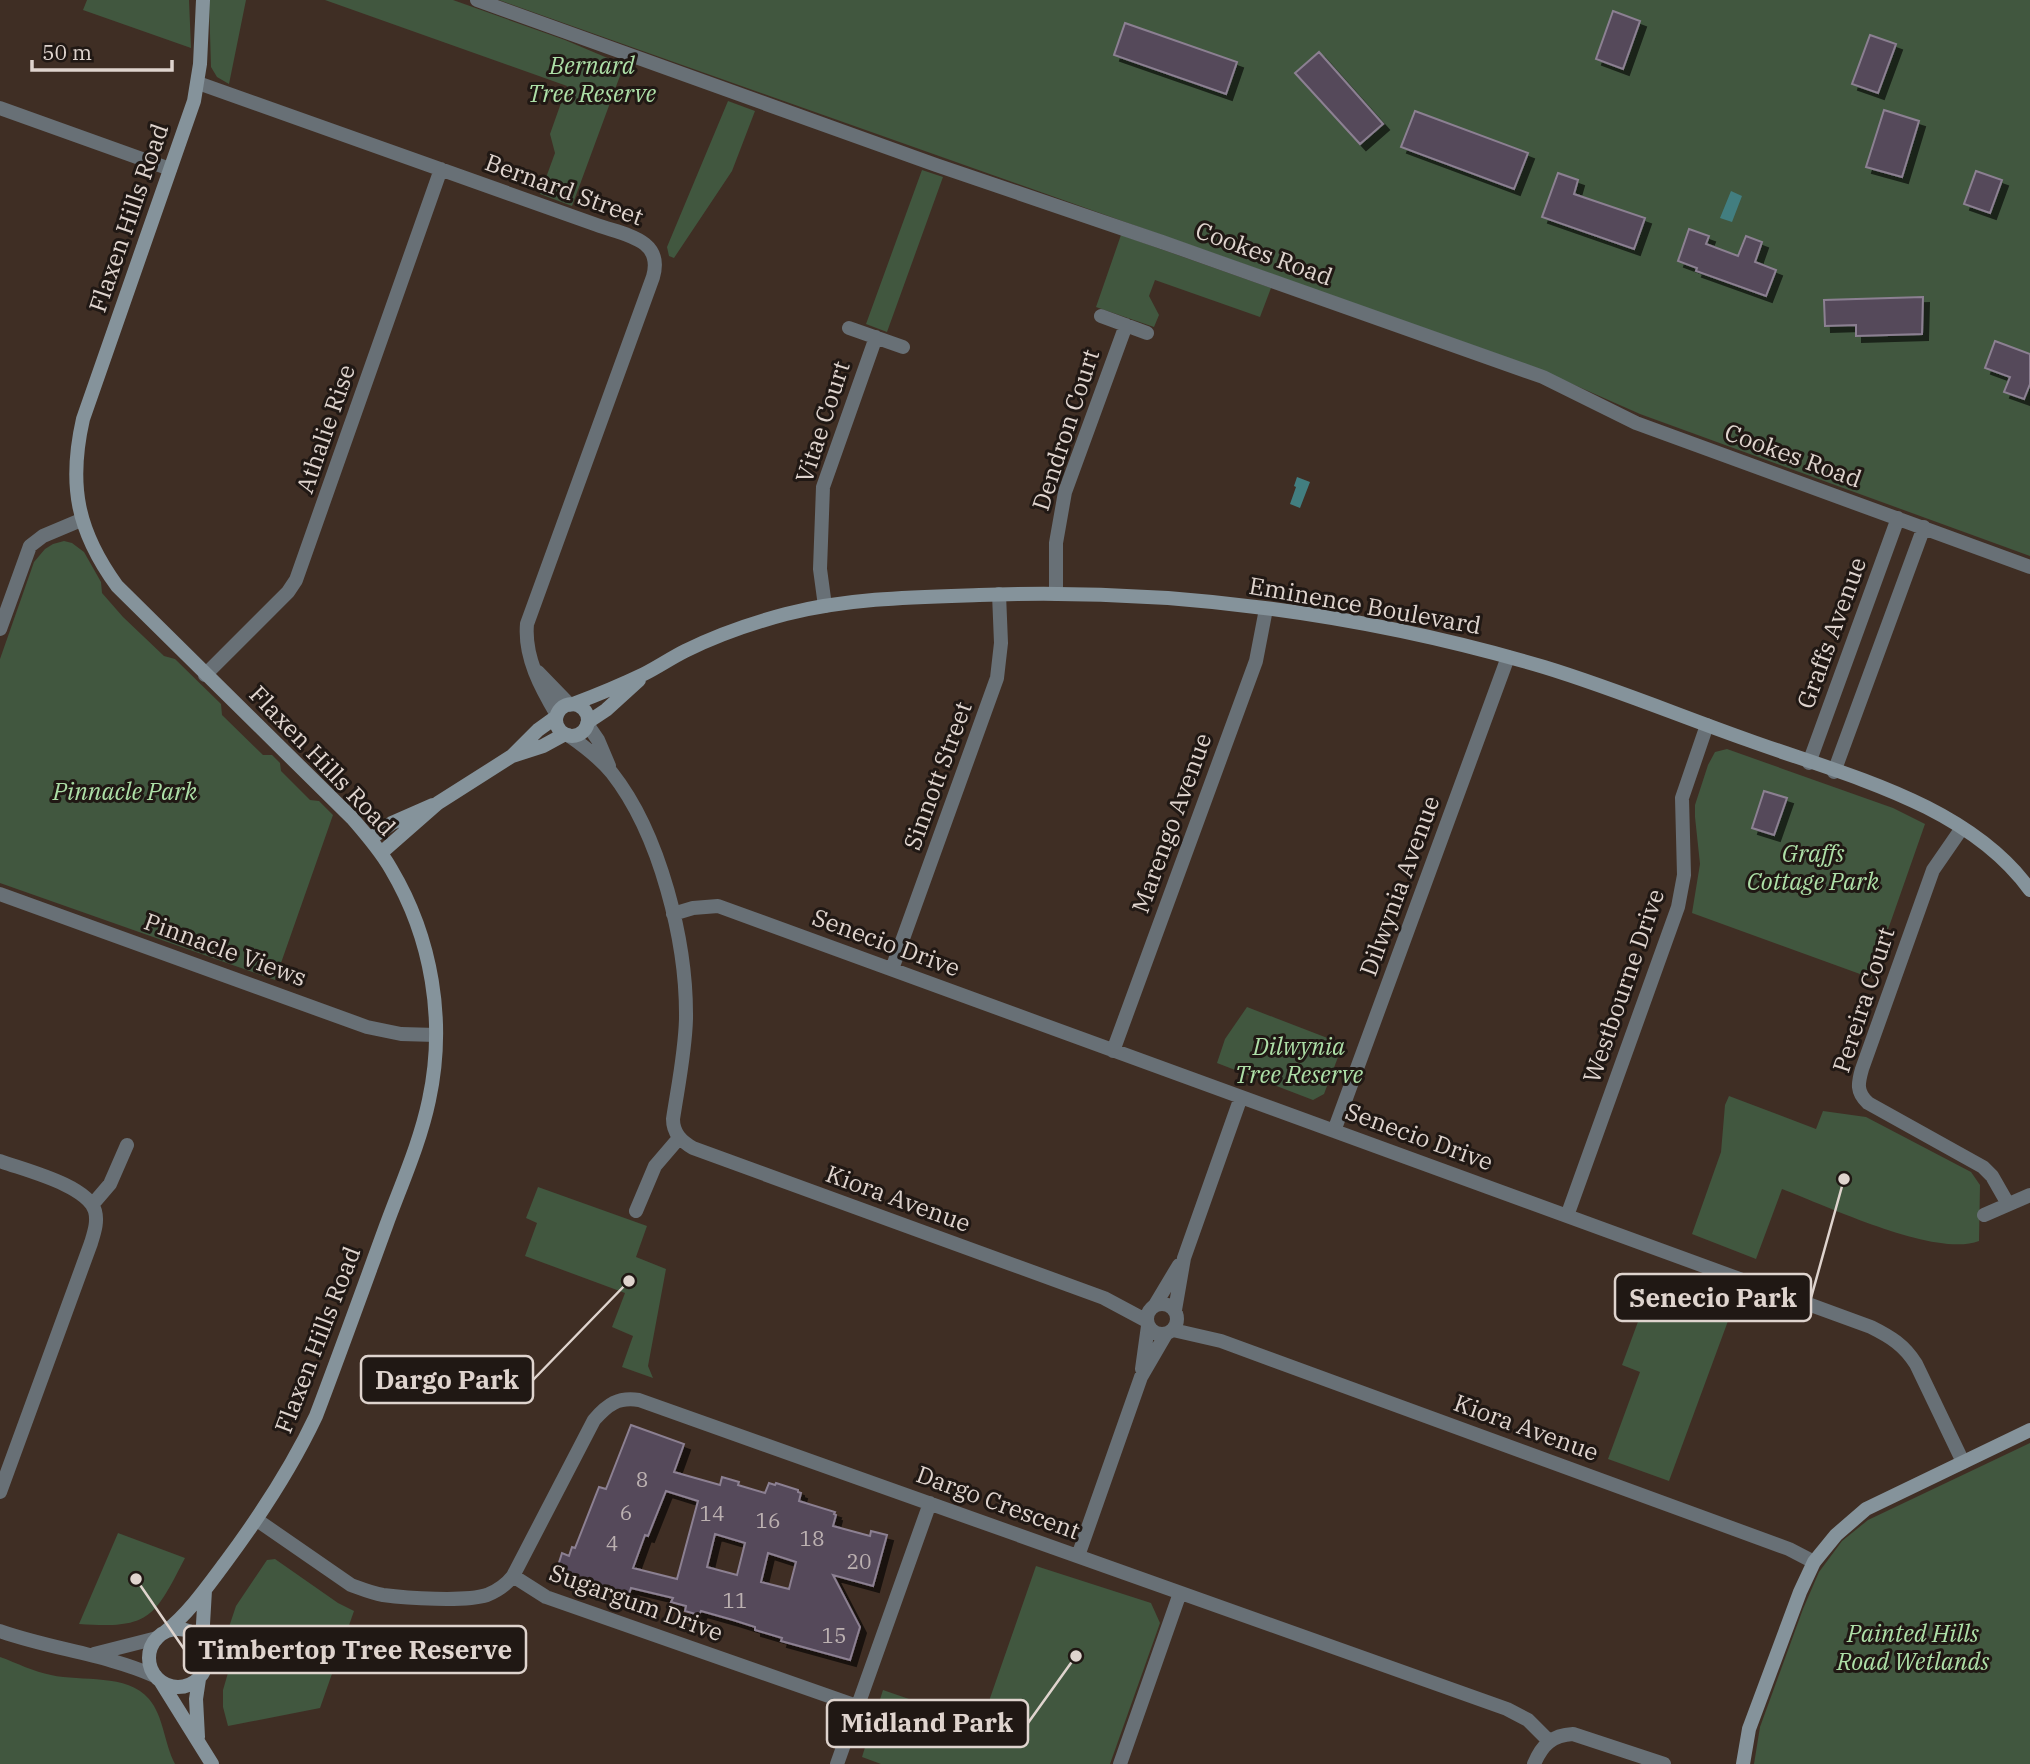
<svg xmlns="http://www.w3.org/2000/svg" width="2030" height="1764" font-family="'IBM Plex Serif',serif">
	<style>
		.green { fill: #41573f }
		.water { fill: #427e80 }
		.building { fill: #54495a; stroke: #8c8092; stroke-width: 2; fill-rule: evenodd; filter: url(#shadow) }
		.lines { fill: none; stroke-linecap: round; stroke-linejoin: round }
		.street { stroke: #687076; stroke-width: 14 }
		.secondary { stroke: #85939b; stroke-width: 14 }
		.labels { text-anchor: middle; stroke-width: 6; stroke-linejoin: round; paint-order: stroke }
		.number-label { font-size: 21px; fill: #bcb1b1 }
		.park-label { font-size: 24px; font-style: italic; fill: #addfa7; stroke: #201814 }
		.street-label { font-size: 24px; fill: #dfd4ce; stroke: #201814 }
		.leader { fill: none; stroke: #dfd4ce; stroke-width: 2.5 }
		.callout-dot { fill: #dfd4ce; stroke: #201814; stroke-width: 2.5 }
		.callout { fill: #201814; stroke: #dfd4ce; stroke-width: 2.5 }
		.callout-label { font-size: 26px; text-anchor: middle; font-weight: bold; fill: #dfd4ce }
	</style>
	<defs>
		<filter id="shadow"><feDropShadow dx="6" dy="6" stdDeviation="0" flood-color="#0009"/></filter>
	</defs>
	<rect width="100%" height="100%" fill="#3f2e24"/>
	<path class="green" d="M 87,0 L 189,0 L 191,48 L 83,10 Z
		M 209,0 L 246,0 L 229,84 L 217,77 L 211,67 Z
		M 325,0 L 453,0 L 565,40 L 624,65 L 572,206 L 540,194 L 555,153 L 550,134 L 567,86 Z
		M 499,0 L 2030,0 L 2030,556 L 1640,414 L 1534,367 Z
		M 728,101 L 755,111 L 732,171 L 674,258 L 669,256 L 667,247 Z
		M 922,170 L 943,177 L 887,332 L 866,324 Z
		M 1121,235 L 1271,288 L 1260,317 L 1155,280 L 1149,296 L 1159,315 L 1154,327 L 1096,307 Z
		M 64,541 L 72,543 L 84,552 L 101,582 L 102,593 L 123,617 L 164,656 L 175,659 L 221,704 L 222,715 L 263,755 L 272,755 L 280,763 L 281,771 L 310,800 L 319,801 L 333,815 L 275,980 L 0,883 L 0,659 L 34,562 L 45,549 L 53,544 Z
		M 1727,749 L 1893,808 L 1925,824 L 1871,978 L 1692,913 L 1700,864 L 1695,817 L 1695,805 L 1708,765 L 1715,752 Z
		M 1247,1007 L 1343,1044 L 1324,1094 L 1313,1100 L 1217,1063 L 1225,1039 Z
		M 1729,1096 L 1816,1129 L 1823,1111 L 1866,1117 L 1971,1172 L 1980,1185 L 1979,1241 C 1936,1258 1827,1206 1782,1189 L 1756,1259 L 1692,1234 L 1721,1152 L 1725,1105 Z
		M 538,1187 L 647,1226 L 636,1257 L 666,1269 L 648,1366 L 653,1378 L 622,1367 L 633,1336 L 612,1327 L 625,1293 L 525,1256 L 537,1223 L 526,1218 Z
		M 1656,1273 L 1735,1302 L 1669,1481 L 1608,1459 L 1640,1372 L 1622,1365 Z
		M 2030,1443 L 2030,1764 L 1754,1764 L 1760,1727 L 1803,1609 L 1819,1572 L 1842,1541 L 1868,1520 Z
		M 118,1533 L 185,1558 C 154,1618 150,1629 79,1624 Z
		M 275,1559 L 338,1603 L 354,1611 L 320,1708 L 228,1726 L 223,1707 L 223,1690 L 230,1666 L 228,1630 L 236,1606 L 267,1560 Z
		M 1036,1566 L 1151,1603 L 1160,1623 L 1110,1764 L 881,1764 L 862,1757 L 883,1690 L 981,1724 Z
		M 0,1657 C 17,1663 34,1672 51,1675 C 82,1682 127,1673 149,1699 C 164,1717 164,1743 175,1764 L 0,1764 Z"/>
	<path class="water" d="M 1731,191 L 1742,196 L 1732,222 L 1720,218 Z
		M 1297,477 L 1310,482 L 1300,508 L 1290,504 L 1296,487 L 1294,486 Z"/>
	<path class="building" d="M 1613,11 L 1640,21 L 1623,69 L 1596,59 Z
		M 1125,23 L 1237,62 L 1226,94 L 1114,55 Z
		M 1870,35 L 1896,44 L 1878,93 L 1852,84 Z
		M 1319,52 L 1383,124 L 1360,144 L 1295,73 Z
		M 1884,110 L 1919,121 L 1902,177 L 1866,167 Z
		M 1415,111 L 1528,153 L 1514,189 L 1401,147 Z
		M 1976,171 L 2002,180 L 1990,213 L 1964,204 Z
		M 1558,173 L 1578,180 L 1574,194 L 1645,218 L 1634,249 L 1542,217 Z
		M 1689,229 L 1709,236 L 1706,244 L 1738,256 L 1746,236 L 1762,242 L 1755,262 L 1776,270 L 1766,296 L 1696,271 L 1697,268 L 1678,261 Z
		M 1923,297 L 1922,334 L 1856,336 L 1856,325 L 1825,326 L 1824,300 Z
		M 1995,341 L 2030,354 L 2030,384 L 2024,399 L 2004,392 L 2010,377 L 1985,368 Z
		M 1764,791 L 1787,798 L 1774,835 L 1752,828 Z
		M 631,1425 L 684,1444 L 674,1472 L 720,1485 L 722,1477 L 739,1482 L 738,1485 L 765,1493 L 769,1483 L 775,1485 L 776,1483 L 798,1490 L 798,1492 L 801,1493 L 799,1501 L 835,1512 L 834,1514 L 836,1515 L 833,1526 L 870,1536 L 871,1531 L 887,1535 L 873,1586 L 833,1575 L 860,1627 L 850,1660 L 781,1641 L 782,1638 L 755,1630 L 755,1627 L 733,1620 L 701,1611 L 699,1615 L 685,1611 L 686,1606 L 671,1602 L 673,1598 L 631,1588 L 628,1597 L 556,1572 L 562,1553 L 569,1556 L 572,1547 L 575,1548 L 599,1487 L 606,1489 ZM 666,1491 L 698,1501 L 677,1579 L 633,1568 L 645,1535 L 648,1536 ZM 715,1534 L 745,1543 L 737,1575 L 707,1567 ZM 768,1553 L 796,1562 L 789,1589 L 761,1582 Z"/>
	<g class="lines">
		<path class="street" d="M 477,0 L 936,165 L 1162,242 L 1543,377 L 1636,423 L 2030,567
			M 198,83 L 597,225 C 625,235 664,239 653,277 L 527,624 C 524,657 541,688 557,715
			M 0,108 L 170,169
			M 1101,316 L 1147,333
			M 849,328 L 903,347
			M 1056,594 L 1056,543 L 1065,492 L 1126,325
			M 825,606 L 820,569 L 823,487 L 876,337
			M 0,629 L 30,546 L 43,536 L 81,520
			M 538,672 L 570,705
			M 205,675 L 288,592 L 296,580 L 441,169
			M 587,724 L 598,740 L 609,766
			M 568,735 C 584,746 600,758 612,773 C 660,834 687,942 686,1019 C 685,1053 678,1086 673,1119 C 673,1133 681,1141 693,1148 L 1104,1298 L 1147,1321
			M 1809,763 L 1898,518
			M 1834,772 L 1924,527
			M 1962,828 L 1933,870 L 1862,1069 C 1858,1083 1856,1092 1868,1103 L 1983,1167 L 1992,1176 L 2008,1204
			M 0,894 L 367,1027 L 401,1034 L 436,1035
			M 673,914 L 693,908 L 718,906 L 1871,1327 C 1891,1337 1904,1345 1916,1364 L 1963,1462
			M 892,969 L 997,678 L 1001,643 L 999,594
			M 1113,1051 L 1256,661 L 1266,609
			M 1334,1131 L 1508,657
			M 0,1161 C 24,1170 87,1185 95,1211 C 98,1222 94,1233 91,1243 L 0,1492
			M 92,1205 L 110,1184 L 127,1145
			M 636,1211 L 655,1166 L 679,1138
			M 1984,1215 L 2030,1195
			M 1567,1216 L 1678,907 L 1684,875 L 1682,798 L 1707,725
			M1147 1319a15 15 0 1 1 30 0a15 15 0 1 1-30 0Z
			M 1155,1305 L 1179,1265
			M 1175,1310 L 1184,1258 L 1241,1097
			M 1173,1330 L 1221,1341 L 1789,1549 L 1814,1562
			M 1142,1369 L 1148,1326
			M 257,1520 L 351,1585 C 362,1589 371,1593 383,1595 C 406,1598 465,1602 487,1595 C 497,1591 506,1585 513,1576 L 546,1597 L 857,1706
			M 1078,1556 L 1141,1377 L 1166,1334
			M 513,1576 L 594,1420 C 608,1404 618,1397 639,1400 L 1507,1709 L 1528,1720 L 1549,1741
			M 0,1631 C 51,1649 105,1654 155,1676
			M 94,1654 L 157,1638
			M 837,1764 L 930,1503
			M 1120,1764 L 1180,1593
			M 1534,1764 C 1542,1745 1552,1735 1573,1734 L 1664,1764"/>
		<path class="secondary" d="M 573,704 C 597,695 621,685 644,674 C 658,667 671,658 685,651 C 717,635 752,623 786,614 C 848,598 915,597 979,595 C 1169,588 1361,613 1544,667 C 1613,688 1680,716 1748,740 C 1844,775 1967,803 2030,890
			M556 720a16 16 0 1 1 32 0a16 16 0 1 1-32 0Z
			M 588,722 L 606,710 L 639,680
			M 513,755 L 538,730 L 556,717
			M 370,839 L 392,823 L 433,805
			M 381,853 L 438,803 L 512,756 L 543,746 L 565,734
			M149 1658a29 29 0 1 1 58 0a29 29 0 1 1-58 0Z
			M 165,1632 C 189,1613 207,1587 225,1563 C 260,1516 291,1469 316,1416 C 340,1353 363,1289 386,1226 C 401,1185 420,1143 429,1100 C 446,1021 432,938 391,869 C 380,850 366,834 352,818 L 117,586 C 77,531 68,485 83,419 L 194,101 L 200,64 L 203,0
			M 202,1641 L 205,1590
			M 161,1682 L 212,1764
			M 198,1737 L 196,1699 L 199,1679
			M 1743,1764 L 1749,1729 L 1800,1592 L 1814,1562 L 1836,1535 L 1866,1509 L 2030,1430"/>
	</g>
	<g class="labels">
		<g class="number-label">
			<text x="642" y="1487">8</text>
			<text x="626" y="1520">6</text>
			<text x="712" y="1521">14</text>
			<text x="768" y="1528">16</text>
			<text x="812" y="1546">18</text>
			<text x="612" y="1551">4</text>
			<text x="859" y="1569">20</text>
			<text x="735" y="1608">11</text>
			<text x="834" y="1643">15</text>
		</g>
		<g class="park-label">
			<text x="592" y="74">Bernard<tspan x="592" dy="28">Tree Reserve</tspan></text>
			<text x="125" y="800">Pinnacle Park</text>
			<text x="1813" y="862">Graffs<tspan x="1813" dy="28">Cottage Park</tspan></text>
			<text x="1299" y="1055">Dilwynia<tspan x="1299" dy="28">Tree Reserve</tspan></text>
			<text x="1913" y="1642">Painted Hills<tspan x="1913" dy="28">Road Wetlands</tspan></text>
		</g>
		<g class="street-label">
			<text transform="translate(564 190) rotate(20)" y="8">Bernard Street</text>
			<text transform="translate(129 218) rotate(-71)" y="8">Flaxen Hills Road</text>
			<text transform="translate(1264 254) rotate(20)" y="8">Cookes Road</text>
			<text transform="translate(823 422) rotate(-72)" y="8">Vitae Court</text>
			<text transform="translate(326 429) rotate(-71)" y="8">Athalie Rise</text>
			<text transform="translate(1066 430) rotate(-72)" y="8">Dendron Court</text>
			<text transform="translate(1793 456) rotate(20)" y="8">Cookes Road</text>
			<text transform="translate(1365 606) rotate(10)" y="8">Eminence Boulevard</text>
			<text transform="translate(1832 633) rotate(-70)" y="8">Graffs Avenue</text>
			<text transform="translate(322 761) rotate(46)" y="8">Flaxen Hills Road</text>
			<text transform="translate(938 776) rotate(-70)" y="8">Sinnott Street</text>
			<text transform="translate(1172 823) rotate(-70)" y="8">Marengo Avenue</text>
			<text transform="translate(1400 886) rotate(-70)" y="8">Dilwynia Avenue</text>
			<text transform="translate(886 943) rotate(20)" y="8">Senecio Drive</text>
			<text transform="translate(225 950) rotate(20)" y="8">Pinnacle Views</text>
			<text transform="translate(1624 986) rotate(-71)" y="8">Westbourne Drive</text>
			<text transform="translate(1864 1000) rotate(-72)" y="8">Pereira Court</text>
			<text transform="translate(1419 1137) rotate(20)" y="8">Senecio Drive</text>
			<text transform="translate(898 1199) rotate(20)" y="8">Kiora Avenue</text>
			<text transform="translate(318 1340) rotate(-69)" y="8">Flaxen Hills Road</text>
			<text transform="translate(1526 1428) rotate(20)" y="8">Kiora Avenue</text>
			<text transform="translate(998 1503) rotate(20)" y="8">Dargo Crescent</text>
			<text transform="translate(636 1603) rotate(20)" y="8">Sugargum Drive</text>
		</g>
	</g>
	<path class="leader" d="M1844 1179L1811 1298M629 1281L533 1380M136 1579L184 1649M1076 1656L1028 1723"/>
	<g class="callout-dot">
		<circle cx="1844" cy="1179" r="7"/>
		<circle cx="629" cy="1281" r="7"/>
		<circle cx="136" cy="1579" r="7"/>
		<circle cx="1076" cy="1656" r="7"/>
	</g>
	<g class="callout">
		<rect x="1615" y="1274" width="196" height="47" rx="7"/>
		<rect x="361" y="1356" width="172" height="47" rx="7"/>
		<rect x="184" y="1626" width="342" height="47" rx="7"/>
		<rect x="827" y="1700" width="201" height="47" rx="7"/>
	</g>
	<g class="callout-label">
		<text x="1713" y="1307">Senecio Park</text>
		<text x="447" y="1389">Dargo Park</text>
		<text x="355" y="1659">Timbertop Tree Reserve</text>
		<text x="927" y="1732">Midland Park</text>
	</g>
	<path d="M32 60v10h140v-10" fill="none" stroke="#dfd4ce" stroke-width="3.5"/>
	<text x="42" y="60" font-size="21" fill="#dfd4ce" stroke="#201814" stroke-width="5" paint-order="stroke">50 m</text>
</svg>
